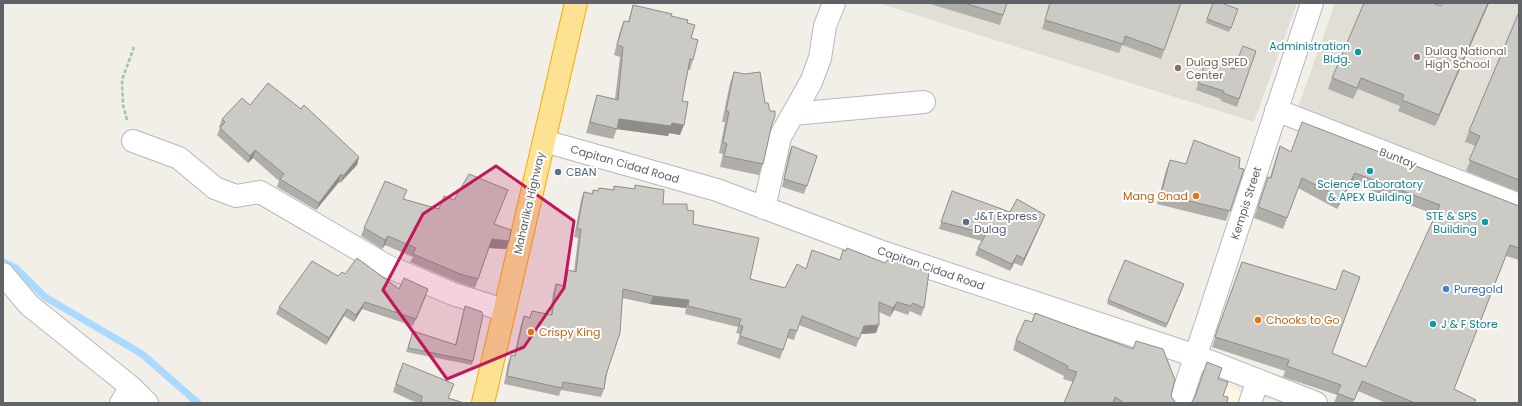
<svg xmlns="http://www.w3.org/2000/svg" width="1522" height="406" font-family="Poppins,sans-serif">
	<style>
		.commercial { fill: #fef7e0 }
		.education { fill: #e1ded6 }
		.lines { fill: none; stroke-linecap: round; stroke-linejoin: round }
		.stream { stroke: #aadaff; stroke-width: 7 }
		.minor-casing { stroke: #b5b8bc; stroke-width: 24 }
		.highway-casing { stroke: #f9ab00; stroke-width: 24 }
		.path { stroke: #9cc7a9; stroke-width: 2.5; stroke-dasharray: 4 2; stroke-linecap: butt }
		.minor { stroke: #fff; stroke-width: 22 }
		.highway { stroke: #fde293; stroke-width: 22 }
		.wall { fill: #afaea9 }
		.shaded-wall { fill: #8f8d8a }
		.building { fill: #cccac5; stroke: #8f8d8a }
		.marked { fill: #c2185b; fill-opacity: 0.2; stroke: #c2185b; stroke-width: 3; stroke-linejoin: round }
		.culture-dot { fill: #0f9aa8; stroke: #fff; stroke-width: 1.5 }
		.education-dot { fill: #8d6e63; stroke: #fff; stroke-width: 1.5 }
		.service-dot { fill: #5c6f8a; stroke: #fff; stroke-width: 1.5 }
		.food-dot { fill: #e8710a; stroke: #fff; stroke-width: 1.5 }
		.shop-dot { fill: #3f7fe0; stroke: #fff; stroke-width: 1.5 }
		.labels { text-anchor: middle; stroke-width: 4; stroke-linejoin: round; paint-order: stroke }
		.culture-label { font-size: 11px; fill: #0d838f; stroke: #fff; text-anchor: end }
		.education-label { font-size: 11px; fill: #785e54; stroke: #fff; text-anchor: start }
		.street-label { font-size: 11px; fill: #5f6368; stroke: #fff }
		.service-label { font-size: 11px; fill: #4e5e75; stroke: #fff; text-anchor: start }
		.food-label { font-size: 11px; fill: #c56008; stroke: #fff; text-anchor: start }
		.shop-label { font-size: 11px; fill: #366cbe; stroke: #fff; text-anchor: start }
	</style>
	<rect width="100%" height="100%" fill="#f1efe8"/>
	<path class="commercial" d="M 1202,377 L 1270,403 L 1192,403 Z"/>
	<path class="education" d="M 878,3 L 1297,3 L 1254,122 Z
		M 1335,3 L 1519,3 L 1519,198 L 1297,110 Z"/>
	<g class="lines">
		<path class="stream" d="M 3,262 L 16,268 L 45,297 L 142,354 L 198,403"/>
		<defs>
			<path id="minor" d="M 1276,110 L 1519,205
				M 793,114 L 811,82 L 820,58 L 825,26 L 834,3
				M 133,141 L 179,158 L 215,188 L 236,196 L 260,192 L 387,266 L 453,294 L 504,310
				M 544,141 L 717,190 L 885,253 L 1196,356 L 1316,403
				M 764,208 L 780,137 L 793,114 L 924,102
				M 3,274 L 29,305 L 131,387 L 147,403
				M 121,403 L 131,387
				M 1180,403 L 1312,3
				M 1250,403 L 1258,380"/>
			<path id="highway" d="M 483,403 L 576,3"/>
		</defs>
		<use href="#minor" class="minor-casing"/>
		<use href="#highway" class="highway-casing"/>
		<path class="path" d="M 127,120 L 123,105 L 122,80 L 134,47"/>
		<use href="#minor" class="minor"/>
		<use href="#highway" class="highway"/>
	</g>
	<path class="wall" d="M 927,3 L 1007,3 L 1000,25 Z
		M 1050,3 L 1181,3 L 1161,59 L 1122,45 L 1119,53 L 1042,29 Z
		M 1443,3 L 1489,3 L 1435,126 L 1398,111 L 1400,106 L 1358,89 L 1353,99 L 1328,89 L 1332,78 L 1441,6 Z
		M 633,5 L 671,16 L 687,23 L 691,38 L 693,60 L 690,70 L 688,70 L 682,101 L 680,135 L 669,133 L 668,136 L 617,129 L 613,139 L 586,133 L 594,105 L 597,95 L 615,99 L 620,57 L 614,55 L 620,31 L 624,21 L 628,22 L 630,15 Z
		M 1519,12 L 1519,192 L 1466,171 L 1476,146 L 1465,142 L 1469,131 Z
		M 1207,19 L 1231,28 L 1229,32 L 1206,23 Z
		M 1256,51 L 1237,107 L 1221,101 L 1221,99 L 1196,90 L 1203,67 L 1234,69 Z
		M 734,72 L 765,103 L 771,128 L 763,164 L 759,175 L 720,167 L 723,154 L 719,153 L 725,122 L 722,122 L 730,83 Z
		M 250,105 L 359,157 L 357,165 L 340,183 L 339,182 L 316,210 L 277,187 L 279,181 L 253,158 L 248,163 L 217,135 L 220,128 L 219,127 L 222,119 Z
		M 792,146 L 817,156 L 804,194 L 782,187 L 789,153 Z
		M 1280,146 L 1291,152 L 1519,206 L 1519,260 L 1506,256 L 1454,389 L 1474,403 L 1386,403 L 1358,391 L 1353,403 L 1334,403 L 1337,395 L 1283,377 L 1285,371 L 1212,347 L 1242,262 L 1332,353 L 1366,367 L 1436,215 L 1351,183 L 1337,209 L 1298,188 L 1283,229 L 1254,218 L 1268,177 L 1270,177 Z
		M 1170,160 L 1186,164 L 1239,168 L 1244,169 L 1226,221 L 1157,204 L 1166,170 Z
		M 635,185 L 663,204 L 687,210 L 693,224 L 750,279 L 785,288 L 806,269 L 812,250 L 924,308 L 921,316 L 910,311 L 908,315 L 894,310 L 890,317 L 879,312 L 876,333 L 861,334 L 856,347 L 799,325 L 794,340 L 787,338 L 780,359 L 737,344 L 740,334 L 736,333 L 738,327 L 685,314 L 686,308 L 650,304 L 622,298 L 604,389 L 601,397 L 561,390 L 559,396 L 504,384 L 508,363 L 511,355 L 514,356 L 521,324 L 524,316 L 530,317 L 532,311 L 550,315 L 553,293 L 556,284 L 564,286 L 565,279 L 568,270 L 574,271 L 578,238 L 574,237 L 581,200 L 584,192 L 592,194 L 593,190 L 598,191 L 599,188 L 613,190 L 614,186 L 634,189 Z
		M 952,191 L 1010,212 L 1042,222 L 1022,266 L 1014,263 L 1010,271 L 975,255 L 978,248 L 982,241 L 939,229 Z
		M 504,198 L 494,224 L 506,249 L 489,248 L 475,288 L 457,282 L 410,262 L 413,257 L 385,245 L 382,249 L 361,236 L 364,228 L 403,199 L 439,209 L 454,200 Z
		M 345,274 L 399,289 L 426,296 L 413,326 L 362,309 L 354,322 L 344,316 L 326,345 L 276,314 L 279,307 L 338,276 Z
		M 1184,284 L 1166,328 L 1107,304 L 1108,300 Z
		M 465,306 L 473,361 L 472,365 L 406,352 L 413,331 L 455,345 Z
		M 1016,340 L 1171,396 L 1175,402 L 1177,403 L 1064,403 L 1073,382 L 1063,379 L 1064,376 L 1013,350 Z
		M 400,370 L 449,398 L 464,403 L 417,403 L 393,392 Z"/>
	<path class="shaded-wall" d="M 1488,3 L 1489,3 L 1435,126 L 1439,115 Z
		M 619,119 L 672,123 L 684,125 L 680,135 L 669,133 L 668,136 L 616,129 Z
		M 255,150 L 253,158 L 248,163 L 250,156 Z
		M 359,157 L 357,165 L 340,183 L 343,176 Z
		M 1355,173 L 1351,183 L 1337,209 L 1341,198 Z
		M 341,174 L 339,182 L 316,210 L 319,203 Z
		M 1045,215 L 1042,222 L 1022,266 L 1024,259 Z
		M 388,236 L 385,245 L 382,249 L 385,240 Z
		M 492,239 L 509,241 L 506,249 L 489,248 Z
		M 1017,255 L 1014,263 L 1010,271 L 1012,264 Z
		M 653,296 L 689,300 L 686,308 L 650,304 Z
		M 365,302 L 362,309 L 354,322 L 356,315 Z
		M 897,302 L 894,310 L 890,317 L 893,308 Z
		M 347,309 L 344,316 L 326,345 L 329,338 Z
		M 879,325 L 876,333 L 861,334 L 856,347 L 864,326 Z"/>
	<path class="building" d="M 964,3 L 1007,3 L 1003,15 Z
		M 1050,3 L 1181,3 L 1164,50 L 1125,36 L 1123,44 L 1045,20 Z
		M 1213,3 L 1221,3 L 1238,9 L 1231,28 L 1207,19 Z
		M 1364,3 L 1433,3 L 1441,6 L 1443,3 L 1488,3 L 1439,115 L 1402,100 L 1404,95 L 1361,78 L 1357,88 L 1332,78 Z
		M 633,5 L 672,14 L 671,16 L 688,20 L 687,23 L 695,25 L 691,38 L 698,40 L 693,60 L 690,59 L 682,101 L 688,102 L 684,125 L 672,123 L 671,126 L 619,119 L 617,129 L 590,122 L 597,95 L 618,100 L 623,47 L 617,45 L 624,21 L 629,22 Z
		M 1519,12 L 1519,180 L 1469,160 L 1480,136 L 1469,131 Z
		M 1243,46 L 1256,51 L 1239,99 L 1223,93 L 1224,91 L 1198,83 L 1206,60 L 1234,69 Z
		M 734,72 L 745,74 L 760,72 L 765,103 L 768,103 L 770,111 L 775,111 L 775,116 L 772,124 L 763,164 L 724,156 L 727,144 L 723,142 L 729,112 L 726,111 Z
		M 268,83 L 301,109 L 304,105 L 359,157 L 343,176 L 341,174 L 319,203 L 280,179 L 284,174 L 255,150 L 250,156 L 220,128 L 225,122 L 222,119 L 242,98 L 250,105 Z
		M 1302,122 L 1519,206 L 1519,248 L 1510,245 L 1454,389 L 1476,400 L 1474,403 L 1415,403 L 1362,381 L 1354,400 L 1337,393 L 1341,385 L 1287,366 L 1289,360 L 1215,337 L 1242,262 L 1336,290 L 1343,270 L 1360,277 L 1332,353 L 1366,367 L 1440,205 L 1355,173 L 1341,198 L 1302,178 L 1287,218 L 1258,207 L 1268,177 L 1271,178 L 1280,146 L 1291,152 Z
		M 1194,140 L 1240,158 L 1239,168 L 1244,169 L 1230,211 L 1161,194 L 1170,160 L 1186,164 Z
		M 792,146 L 817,156 L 807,186 L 784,179 Z
		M 469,174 L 508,190 L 494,224 L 511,230 L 509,241 L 492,239 L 478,279 L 460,274 L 413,254 L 416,248 L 388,236 L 385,240 L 364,228 L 385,181 L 407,190 L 403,199 L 439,209 L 444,196 L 454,200 Z
		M 635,185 L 664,190 L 663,204 L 687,204 L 687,210 L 694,211 L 693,224 L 759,238 L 750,279 L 785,288 L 797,264 L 806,269 L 812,250 L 840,260 L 843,250 L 846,251 L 847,248 L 885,263 L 889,258 L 929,272 L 924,308 L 913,303 L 911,306 L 897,302 L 893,308 L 879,302 L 879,325 L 864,326 L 859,339 L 802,316 L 797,331 L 790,329 L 783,350 L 740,336 L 743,326 L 739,325 L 741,319 L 688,306 L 689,300 L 653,296 L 623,289 L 620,333 L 606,375 L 604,389 L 563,382 L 562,388 L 507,376 L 511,355 L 515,356 L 524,316 L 530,318 L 532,311 L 552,315 L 556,284 L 565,286 L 568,270 L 576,272 L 581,229 L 577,229 L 584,192 L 593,194 L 593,190 L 598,191 L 599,188 L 614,190 L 614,186 L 635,189 Z
		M 952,191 L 1010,212 L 1017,199 L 1045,215 L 1024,259 L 1017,255 L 1012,264 L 978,248 L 986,234 L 941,222 Z
		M 357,258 L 399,289 L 404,278 L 428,289 L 416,319 L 365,302 L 356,315 L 347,309 L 329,338 L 279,307 L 312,261 L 338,276 L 342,272 L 345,274 Z
		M 1125,260 L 1184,284 L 1167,324 L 1108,300 Z
		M 465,306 L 482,312 L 482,314 L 483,315 L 473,361 L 408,348 L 413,331 L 456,345 Z
		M 1035,313 L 1133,349 L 1136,341 L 1163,349 L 1175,380 L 1171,396 L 1175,402 L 1177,403 L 1124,403 L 1115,397 L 1113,403 L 1064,403 L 1077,372 L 1067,369 L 1068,366 L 1016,340 L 1025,320 L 1032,322 Z
		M 1207,362 L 1222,368 L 1218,379 L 1228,382 L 1223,396 L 1228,397 L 1227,403 L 1191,403 L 1195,397 Z
		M 403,363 L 454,384 L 448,398 L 464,403 L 421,403 L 422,396 L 396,384 Z"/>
	<path class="marked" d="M 496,166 L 574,221 L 564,288 L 524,347 L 447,379 L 383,290 L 423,214 Z"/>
	<g class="culture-dot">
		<circle cx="1358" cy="52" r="4"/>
		<circle cx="1370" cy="171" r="4"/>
		<circle cx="1485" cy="222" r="4"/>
		<circle cx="1433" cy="324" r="4"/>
	</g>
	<g class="education-dot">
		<circle cx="1417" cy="57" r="4"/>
		<circle cx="1178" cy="68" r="4"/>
	</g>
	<g class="service-dot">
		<circle cx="558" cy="172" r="4"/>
		<circle cx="966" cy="222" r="4"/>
	</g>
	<g class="food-dot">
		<circle cx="1196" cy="196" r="4"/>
		<circle cx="1258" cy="320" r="4"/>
		<circle cx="531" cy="332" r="4"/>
	</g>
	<circle class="shop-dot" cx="1446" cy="289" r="4"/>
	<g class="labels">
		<g class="culture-label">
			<text x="1350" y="50">Administration<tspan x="1350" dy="13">Bldg.</tspan></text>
			<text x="1370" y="188" text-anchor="middle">Science Laboratory<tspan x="1370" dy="13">&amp; APEX Building</tspan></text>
			<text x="1477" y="220">STE &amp; SPS<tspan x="1477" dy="13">Building</tspan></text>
			<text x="1441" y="328" text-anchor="start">J &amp; F Store</text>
		</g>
		<g class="education-label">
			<text x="1425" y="55">Dulag National<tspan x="1425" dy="13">High School</tspan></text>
			<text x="1186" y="66">Dulag SPED<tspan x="1186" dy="13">Center</tspan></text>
		</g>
		<g class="street-label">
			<text transform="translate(1398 158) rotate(21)" y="4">Buntay</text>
			<text transform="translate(625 164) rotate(16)" y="4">Capitan Cidad Road</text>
			<text transform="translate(529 203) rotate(-77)" y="4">Maharlika Highway</text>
			<text transform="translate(1246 203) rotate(-72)" y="4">Kempis Street</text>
			<text transform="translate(931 268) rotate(19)" y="4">Capitan Cidad Road</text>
		</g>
		<g class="service-label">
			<text x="566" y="176">CBAN</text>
			<text x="974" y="220">J&amp;T Express<tspan x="974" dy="13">Dulag</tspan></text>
		</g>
		<g class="food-label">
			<text x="1188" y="200" text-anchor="end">Mang Onad</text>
			<text x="1266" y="324">Chooks to Go</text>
			<text x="539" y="336">Crispy King</text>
		</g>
		<g class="shop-label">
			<text x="1454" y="293">Puregold</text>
		</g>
	</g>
	<rect width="1522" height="406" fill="none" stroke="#5f6368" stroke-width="8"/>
</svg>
